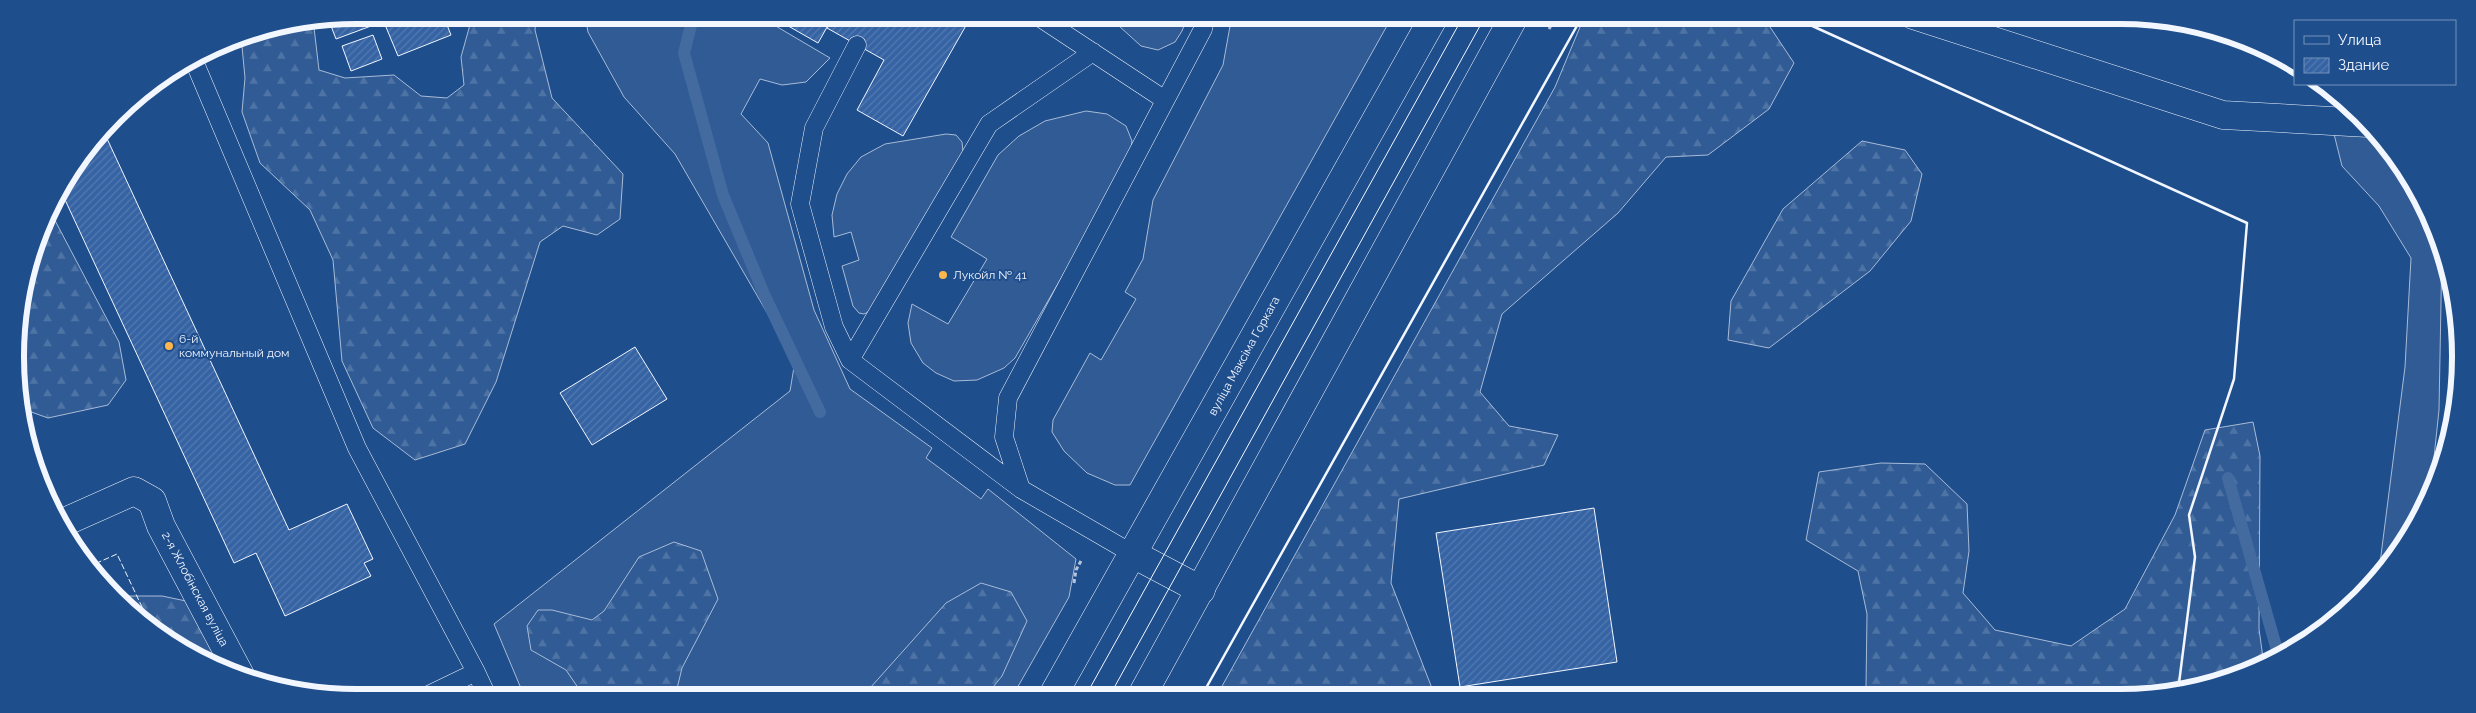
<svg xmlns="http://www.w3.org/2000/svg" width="2476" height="713" font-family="Raleway,sans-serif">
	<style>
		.built { fill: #305b95; stroke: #a8bbd7 }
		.forest { fill: url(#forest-firs); stroke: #a8bbd7 }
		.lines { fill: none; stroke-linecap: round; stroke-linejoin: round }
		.stream { stroke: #446ba0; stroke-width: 12 }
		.building { fill: url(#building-hatch); stroke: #f2f6ff }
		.service-casing { stroke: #f2f6ff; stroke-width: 19 }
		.minor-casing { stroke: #f2f6ff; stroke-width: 29 }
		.secondary-casing { stroke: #f2f6ff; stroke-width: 29 }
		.path { stroke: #b3c4dc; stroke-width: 3; stroke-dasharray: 4 2.5; stroke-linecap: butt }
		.service { stroke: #1f4e8c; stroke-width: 18 }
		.minor { stroke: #1f4e8c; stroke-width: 28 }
		.secondary { stroke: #1f4e8c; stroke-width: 28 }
		.tram { stroke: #f2f6ff; stroke-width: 1 }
		.fence { stroke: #f2f6ff; stroke-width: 1; stroke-dasharray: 6 2.5; stroke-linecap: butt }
		.wall { stroke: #f2f6ff; stroke-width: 2.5 }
		.poi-dot { fill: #ffb74d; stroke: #1f4e8c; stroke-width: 2 }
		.labels { text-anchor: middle; stroke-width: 4; stroke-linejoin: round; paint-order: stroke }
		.poi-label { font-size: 12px; fill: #f2f6ff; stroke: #1f4e8c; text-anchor: start }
		.street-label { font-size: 12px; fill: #f2f6ff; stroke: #1f4e8c }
		.rim { fill: none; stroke: #f2f6ff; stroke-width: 6 }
	</style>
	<defs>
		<pattern id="forest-firs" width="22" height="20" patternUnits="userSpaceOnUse" patternTransform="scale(1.25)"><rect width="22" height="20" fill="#305b95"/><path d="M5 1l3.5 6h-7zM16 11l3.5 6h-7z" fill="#4e73a5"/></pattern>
		<pattern id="building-hatch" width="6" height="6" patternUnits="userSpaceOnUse" patternTransform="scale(1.25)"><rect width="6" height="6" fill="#3563a3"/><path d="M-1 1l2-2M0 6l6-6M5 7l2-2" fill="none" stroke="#537ab1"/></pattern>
	</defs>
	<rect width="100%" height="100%" fill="#1f4e8c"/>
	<path class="built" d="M 585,15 L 757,15 L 830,58 L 806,82 L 782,85 L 760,79 L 741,114 L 768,143 L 814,310 L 850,389 L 932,448 L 926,458 L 981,499 L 988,489 L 1076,559 L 1069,597 L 1012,697 L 525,698 L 494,624 L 790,391 L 795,361 L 675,154 L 624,97 L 588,32 Z
		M 1107,15 L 1188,15 L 1182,31 L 1175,42 L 1158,50 L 1141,46 Z
		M 1232,15 L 1393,15 L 1130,485 L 1115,485 L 1087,473 L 1064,451 L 1052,432 L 1053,420 L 1090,353 L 1101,360 L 1136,299 L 1125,292 L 1143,259 L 1153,200 L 1223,65 Z
		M 2350,106 L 2361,115 L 2403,167 L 2435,226 L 2442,248 L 2439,410 L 2431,486 L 2415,527 L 2379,571 L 2405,367 L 2411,258 L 2379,206 L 2342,166 L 2333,130 Z
		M 1086,111 L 1107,114 L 1126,126 L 1132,141 L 1130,159 L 1015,358 L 1004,368 L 977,380 L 954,381 L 936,373 L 923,363 L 911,343 L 908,323 L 912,304 L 948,324 L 987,259 L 951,237 L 998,155 L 1019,136 L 1045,121 Z
		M 946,134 L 956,135 L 962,142 L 963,152 L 872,310 L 864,314 L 859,313 L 853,306 L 842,266 L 859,260 L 851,232 L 834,237 L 832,215 L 837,194 L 847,174 L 861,157 L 885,144 Z"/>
	<path class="forest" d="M 468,15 L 536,15 L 535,30 L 552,98 L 623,174 L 620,219 L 597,235 L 563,226 L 540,242 L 496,382 L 465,444 L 415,460 L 373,428 L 342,361 L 333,260 L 310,210 L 260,163 L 242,112 L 245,78 L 241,36 L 290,22 L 313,19 L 319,70 L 345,78 L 394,75 L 421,96 L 447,98 L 464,85 L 461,57 L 471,21 Z
		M 1585,15 L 1762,15 L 1794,63 L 1769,109 L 1708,155 L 1666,157 L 1618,213 L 1502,314 L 1480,392 L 1509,426 L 1558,435 L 1544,465 L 1399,499 L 1391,583 L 1435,696 L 1216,697 L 1555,87 Z
		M 1862,141 L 1905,150 L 1922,174 L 1911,221 L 1870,271 L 1769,348 L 1728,340 L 1731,301 L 1783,209 Z
		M 49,209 L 119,342 L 126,380 L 108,405 L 48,418 L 23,409 L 16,334 L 20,306 L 29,282 L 27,268 Z
		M 2253,422 L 2260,456 L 2259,629 L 2264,665 L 2164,695 L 1862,696 L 1866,687 L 1867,614 L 1858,571 L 1806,540 L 1819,472 L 1881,463 L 1925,464 L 1967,504 L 1969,551 L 1963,593 L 1995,630 L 2071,646 L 2125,609 L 2175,515 L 2205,430 Z
		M 674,542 L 701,551 L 718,599 L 682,668 L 675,697 L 585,698 L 566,670 L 531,650 L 527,626 L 538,610 L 552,610 L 592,620 L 604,611 L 639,557 Z
		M 981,583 L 1011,592 L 1027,621 L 1002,676 L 985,697 L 862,697 L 946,603 Z
		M 124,596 L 162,596 L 186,601 L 224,671 L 167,641 L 121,597 Z"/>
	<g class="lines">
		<path class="stream" d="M 696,15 L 691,25 L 684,53 L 723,195 L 764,294 L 820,412
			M 2228,478 L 2279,657"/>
	</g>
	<path class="building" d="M 367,15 L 371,26 L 336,39 L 328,18 Z
		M 381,15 L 443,15 L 451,35 L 398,56 Z
		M 769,15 L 834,15 L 818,43 Z
		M 834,15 L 893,15 L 907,23 L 912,15 L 972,15 L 903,136 L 857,110 L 884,60 L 827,28 Z
		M 373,35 L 382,59 L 351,71 L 342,46 Z
		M 103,130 L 289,530 L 347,504 L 373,559 L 364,563 L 371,576 L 285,616 L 256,553 L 234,563 L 60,189 L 85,149 Z
		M 635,347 L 667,399 L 592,445 L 560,393 Z
		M 1594,508 L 1617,662 L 1460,687 L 1436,533 Z"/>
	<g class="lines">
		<defs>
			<path id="service" d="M 1036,15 L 1165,100
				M 857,45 L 814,128 L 800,204 L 834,327 L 850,360 L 1021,489
				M 194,61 L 357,448 L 476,672
				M 850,360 L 989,124 L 1093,52
				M 1133,554 L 1021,489 L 1004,437 L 1008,398 L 1203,29 L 1206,15
				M 422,698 L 476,672 L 488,698"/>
			<path id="minor" d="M 1913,15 L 2223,115 L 2368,123
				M 60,524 L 134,491 L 152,501 L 161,526 L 241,677
				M 1133,554 L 1201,590"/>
			<path id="secondary" d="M 1052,697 L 1435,15
				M 1141,697 L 1515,15"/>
		</defs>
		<use href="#service" class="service-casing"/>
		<use href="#minor" class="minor-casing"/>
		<use href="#secondary" class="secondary-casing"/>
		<path class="path" d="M 1549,29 L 1557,15
			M 1074,583 L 1076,570 L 1082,559"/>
		<use href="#service" class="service"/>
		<use href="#minor" class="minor"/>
		<use href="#secondary" class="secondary"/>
		<path class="tram" d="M 1085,697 L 1464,15
			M 1109,697 L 1486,15"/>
		<path class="fence" d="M 88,567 L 117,554 L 151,626"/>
		<path class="wall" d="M 1788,15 L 2247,223 L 2234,379 L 2189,515 L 2195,557 L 2178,691
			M 1201,697 L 1583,15"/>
	</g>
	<g class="poi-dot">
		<circle cx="943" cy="275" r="5"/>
		<circle cx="169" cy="346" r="5"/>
	</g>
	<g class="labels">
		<g class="poi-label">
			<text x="953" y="279">Лукойл № 41</text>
			<text x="179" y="343">6-й<tspan x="179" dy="14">коммунальный дом</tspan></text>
		</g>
		<g class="street-label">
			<text transform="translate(1244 356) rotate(-61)" y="4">вуліца Максіма Горкага</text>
			<text transform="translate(195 589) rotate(62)" y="4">2-я Жлобінская вуліца</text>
		</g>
	</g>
	<path d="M0 0H2476V713H0ZM356 24H2120A332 332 0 0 1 2452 356V357A332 332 0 0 1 2120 689H356A332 332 0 0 1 24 357V356A332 332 0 0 1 356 24Z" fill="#1f4e8c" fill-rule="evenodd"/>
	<path class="rim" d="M356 24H2120A332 332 0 0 1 2452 356V357A332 332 0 0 1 2120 689H356A332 332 0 0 1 24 357V356A332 332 0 0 1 356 24Z"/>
	<rect x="2294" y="20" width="162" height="65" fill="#1f4e8c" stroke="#7391ba"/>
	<rect x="2304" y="36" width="25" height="8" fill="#1f4e8c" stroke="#7391ba"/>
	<text x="2338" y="45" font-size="15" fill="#f2f6ff">Улица</text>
	<rect x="2304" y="58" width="25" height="15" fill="url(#building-hatch)" stroke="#7391ba"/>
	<text x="2338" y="70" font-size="15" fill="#f2f6ff">Здание</text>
</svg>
